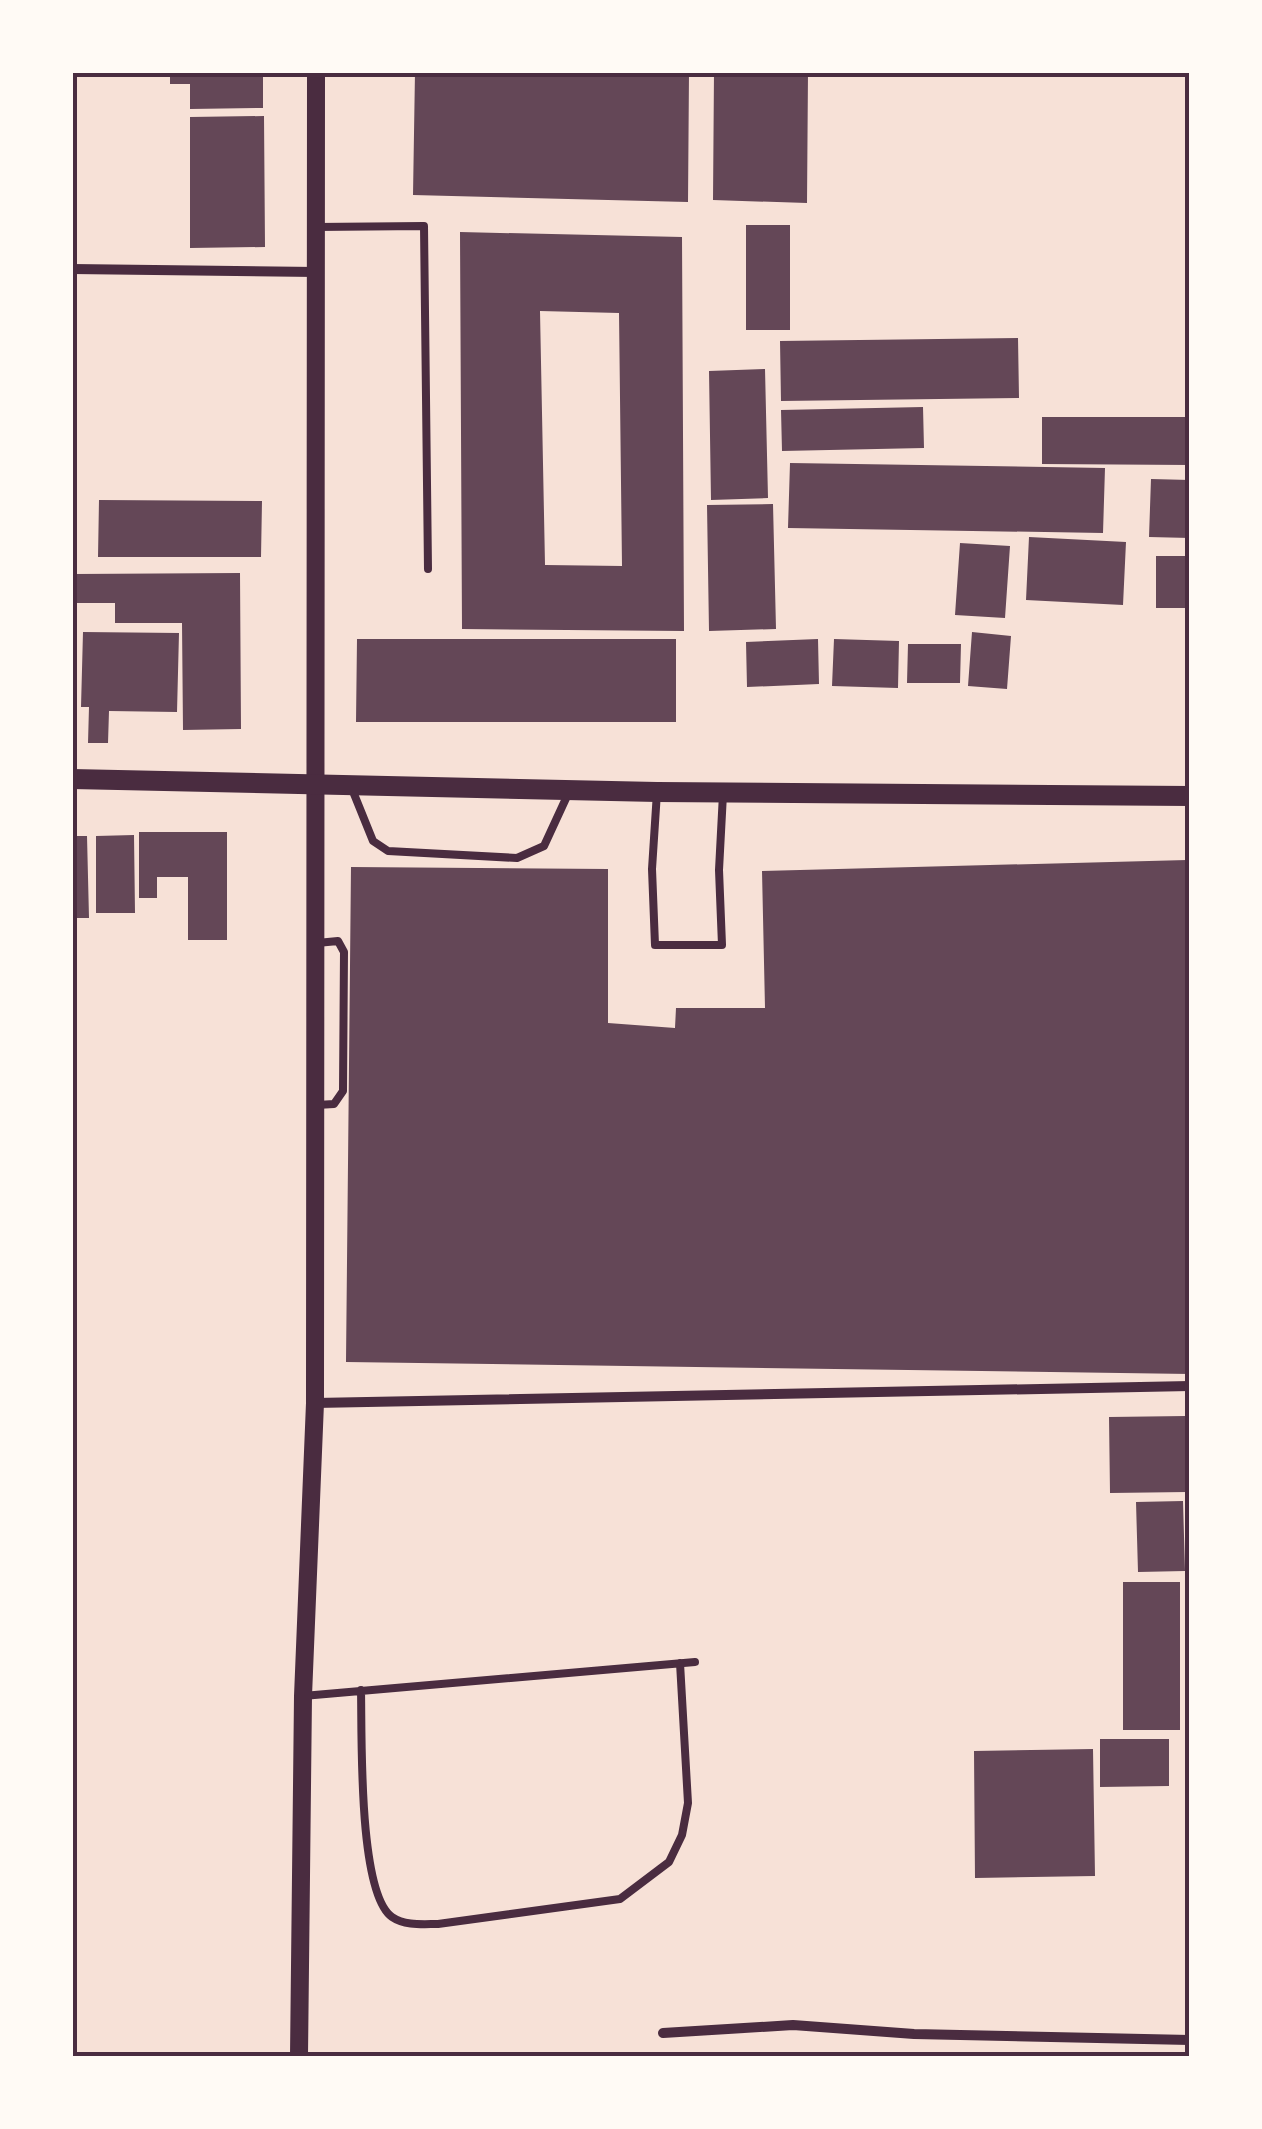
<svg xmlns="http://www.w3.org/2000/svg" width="1262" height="2129" font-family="'Public Sans',sans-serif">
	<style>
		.building { fill: #644757; fill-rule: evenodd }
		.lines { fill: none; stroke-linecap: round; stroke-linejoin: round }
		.service { stroke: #4a2c40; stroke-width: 8 }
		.minor { stroke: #4a2c40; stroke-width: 10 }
		.tertiary { stroke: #4a2c40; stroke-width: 18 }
		.secondary { stroke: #4a2c40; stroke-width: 20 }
		.neatline { fill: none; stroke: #4a2c40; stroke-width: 4 }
	</style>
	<rect width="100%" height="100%" fill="#f7e1d7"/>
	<path class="building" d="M 170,72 L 263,72 L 263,108 L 190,109 L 190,84 L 170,84 Z
		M 415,72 L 689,72 L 688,202 L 413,195 Z
		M 714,72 L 808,72 L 807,203 L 713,200 Z
		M 264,116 L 265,247 L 190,248 L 190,117 Z
		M 746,225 L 790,225 L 790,330 L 746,330 Z
		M 460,232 L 682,237 L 684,631 L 462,629 ZM 540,311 L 619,313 L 622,566 L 545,565 Z
		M 1018,338 L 1019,398 L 781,401 L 780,341 Z
		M 765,369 L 768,498 L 711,500 L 709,371 Z
		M 923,407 L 924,448 L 782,451 L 781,410 Z
		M 1042,417 L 1190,417 L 1190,465 L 1042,464 Z
		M 790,463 L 1105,468 L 1103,533 L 788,528 Z
		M 1151,479 L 1190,480 L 1190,538 L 1149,537 Z
		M 99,500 L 262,501 L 261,557 L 98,557 Z
		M 773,504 L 776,629 L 709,631 L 707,505 Z
		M 1029,537 L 1126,542 L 1123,605 L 1026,600 Z
		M 960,543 L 1010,546 L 1005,618 L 955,615 Z
		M 1156,556 L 1190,556 L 1190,608 L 1156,608 Z
		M 240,573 L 241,729 L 183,730 L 182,623 L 115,623 L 115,603 L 75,603 L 75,574 Z
		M 83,632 L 179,633 L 177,712 L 109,711 L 108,743 L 88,743 L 89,707 L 81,707 Z
		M 972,632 L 1011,636 L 1007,689 L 968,686 Z
		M 357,639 L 676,639 L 676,722 L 356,722 Z
		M 818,639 L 819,684 L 747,687 L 746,642 Z
		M 834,639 L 899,641 L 898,688 L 832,686 Z
		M 908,644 L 961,644 L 960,683 L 907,683 Z
		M 139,832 L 227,832 L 227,940 L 188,940 L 188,877 L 157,877 L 157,898 L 139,898 Z
		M 134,835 L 135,913 L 96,913 L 96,836 Z
		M 72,836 L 87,836 L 89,918 L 72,918 Z
		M 1187,860 L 1190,1374 L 346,1362 L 351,867 L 608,869 L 608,1023 L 675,1028 L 676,1008 L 765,1008 L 762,871 Z
		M 1186,1416 L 1187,1492 L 1110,1493 L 1109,1417 Z
		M 1183,1501 L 1185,1571 L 1138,1572 L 1136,1502 Z
		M 1123,1582 L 1180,1582 L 1180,1730 L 1123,1730 Z
		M 1100,1739 L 1169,1739 L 1169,1786 L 1100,1787 Z
		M 1093,1749 L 1095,1876 L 975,1878 L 974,1751 Z"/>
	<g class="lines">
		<path class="service" d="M 316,227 L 424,226 L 428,569
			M 352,789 L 373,841 L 388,851 L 517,858 L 544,846 L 568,794
			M 657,792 L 652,869 L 655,945 L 722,945 L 719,870 L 723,794
			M 317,1105 L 334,1104 L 343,1091 L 344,952 L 338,941 L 317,943
			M 361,1690 C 362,1735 358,1893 392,1917 C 405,1926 423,1924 438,1924 L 620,1899 L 669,1862 L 682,1835 L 688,1803 L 680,1663
			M 303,1696 L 695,1662"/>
		<path class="minor" d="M 72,269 L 316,272
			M 315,1403 L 1190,1386
			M 663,2033 L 793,2025 L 914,2034 L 1190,2040"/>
		<path class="tertiary" d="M 299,2056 L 303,1696 L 315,1403 L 316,72"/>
		<path class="secondary" d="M 72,779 L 657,792 L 1190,796"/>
	</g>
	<rect width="1262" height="2129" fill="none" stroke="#fffaf5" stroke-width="150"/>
	<rect x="75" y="75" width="1112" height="1979" class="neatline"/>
</svg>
